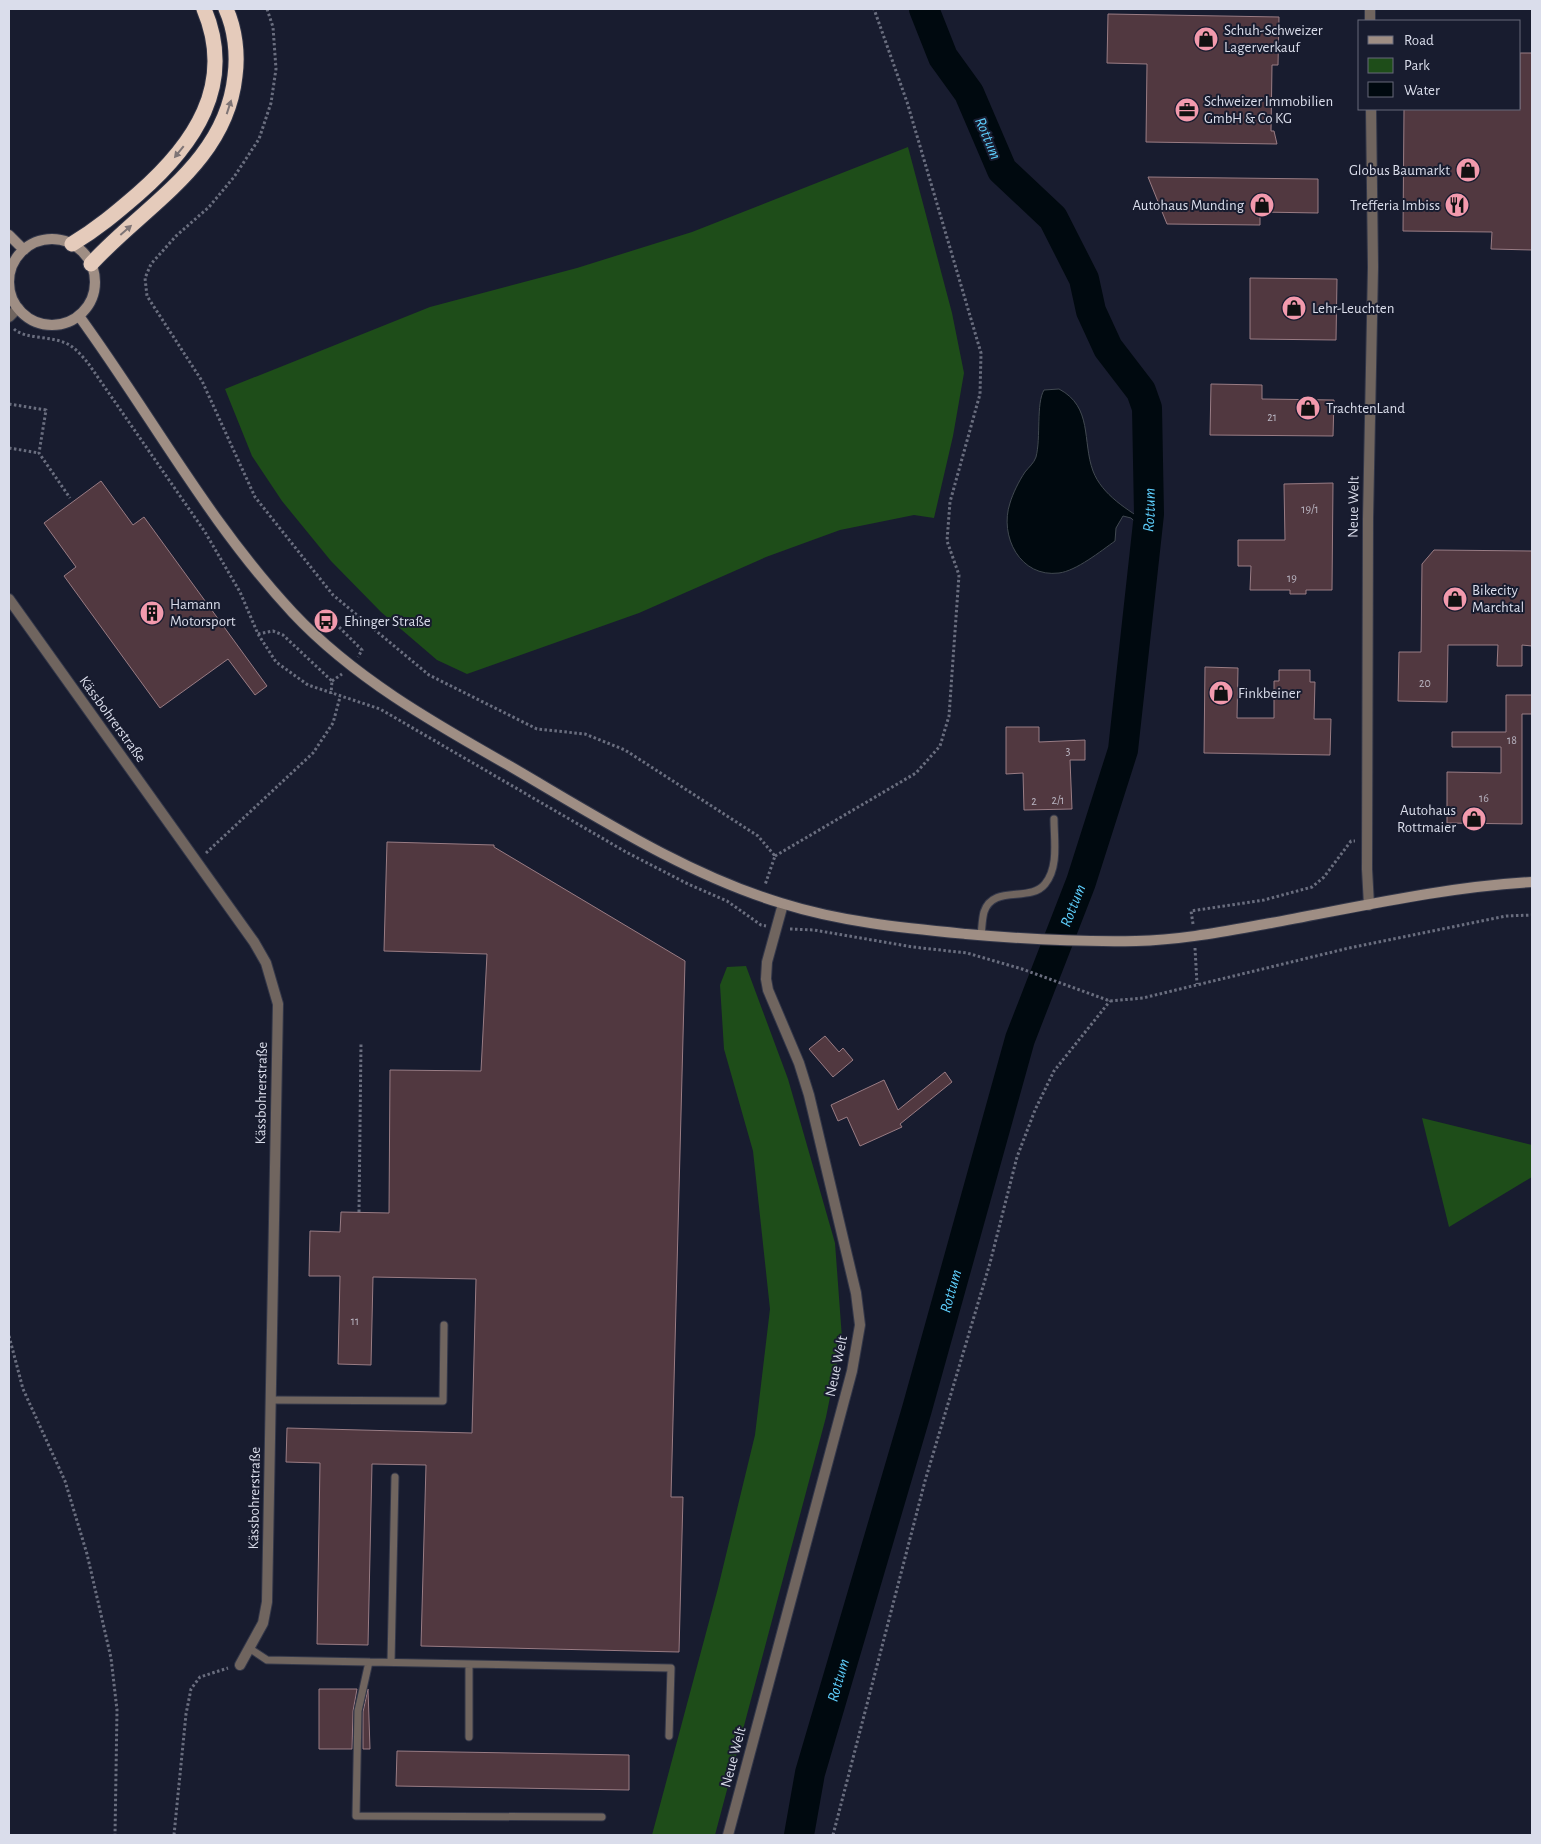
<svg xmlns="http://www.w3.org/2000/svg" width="1541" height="1844" font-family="'Alegreya Sans',sans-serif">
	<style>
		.green { fill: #1e4d19 }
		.water { fill: #00090f; stroke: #414951 }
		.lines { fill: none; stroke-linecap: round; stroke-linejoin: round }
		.river { stroke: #00090f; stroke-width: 30 }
		.building { fill: #513840; stroke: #997c84 }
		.lane-casing { stroke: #333749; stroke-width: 9 }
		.street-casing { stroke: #333749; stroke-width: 12 }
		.secondary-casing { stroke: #333749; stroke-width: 12 }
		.highway-casing { stroke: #333749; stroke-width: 17 }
		.path { stroke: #6a6e7f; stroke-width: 3; stroke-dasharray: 2.5 2.5; stroke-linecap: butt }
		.lane { stroke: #70655f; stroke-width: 7 }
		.street { stroke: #70655f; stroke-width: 10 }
		.secondary { stroke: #9f8e84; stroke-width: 10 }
		.highway { stroke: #e5cbbb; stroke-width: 15 }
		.oneway { fill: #7e7475 }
		.labels { text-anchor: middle; stroke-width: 4; stroke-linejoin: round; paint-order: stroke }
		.number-label { font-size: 12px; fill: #b8b4c0 }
		.poi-label { font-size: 15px; fill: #daddeb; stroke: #181c2f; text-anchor: start }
		.street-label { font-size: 15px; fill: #daddeb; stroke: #181c2f }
		.water-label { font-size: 16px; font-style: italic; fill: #5ecffd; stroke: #181c2f }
	</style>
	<rect width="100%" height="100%" fill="#181c2f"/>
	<path class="green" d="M 908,147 L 952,313 L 964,373 L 953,436 L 934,518 L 914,515 L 840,530 L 766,557 L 639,613 L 467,674 L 437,660 L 381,612 L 331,561 L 282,501 L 252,456 L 225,389 L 430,307 L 577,268 L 692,232 Z
		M 746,966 L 788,1079 L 835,1243 L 842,1338 L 826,1417 L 715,1835 L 652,1835 L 718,1588 L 755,1435 L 770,1309 L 753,1151 L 724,1049 L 720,985 L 727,967 Z
		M 1422,1118 L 1532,1145 L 1532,1177 L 1449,1227 Z"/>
	<path class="water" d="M 1059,389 C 1093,407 1082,441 1093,471 C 1102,495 1128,510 1148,523 L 1147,533 L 1131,518 L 1123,516 L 1116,528 L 1115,541 C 1101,551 1076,571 1059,573 C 1020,578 999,536 1010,503 C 1013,493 1019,481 1025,472 C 1029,467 1034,463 1036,457 C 1041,438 1036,403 1044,390 Z"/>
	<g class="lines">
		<path class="river" id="s1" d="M 799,1835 L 810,1773 L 917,1409 L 1020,1039 L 1081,882 L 1123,750 L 1149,514 L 1147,408 L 1141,391 L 1108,348 L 1091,311 L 1084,279 L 1053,218 L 1002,170 L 969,93 L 943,57 L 924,9"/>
	</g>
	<path class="building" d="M 1108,14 L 1279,17 L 1278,65 L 1272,65 L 1271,131 L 1274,131 L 1277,144 L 1146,142 L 1147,64 L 1107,63 Z
		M 1520,53 L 1532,53 L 1532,250 L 1491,249 L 1492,232 L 1403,231 L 1404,109 L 1520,109 Z
		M 1148,177 L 1318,179 L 1318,213 L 1260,212 L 1260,225 L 1167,224 Z
		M 1250,278 L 1337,279 L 1336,340 L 1250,339 Z
		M 1211,384 L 1262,385 L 1262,399 L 1334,400 L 1333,436 L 1210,435 Z
		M 101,481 L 133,525 L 144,517 L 267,686 L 255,695 L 228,659 L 160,708 L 64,576 L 76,567 L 44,523 Z
		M 1333,483 L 1332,590 L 1306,590 L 1306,594 L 1290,594 L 1290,590 L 1250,590 L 1251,566 L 1238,566 L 1238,540 L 1285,540 L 1284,484 Z
		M 1434,550 L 1532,551 L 1532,646 L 1522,645 L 1522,666 L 1497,666 L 1498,645 L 1448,645 L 1447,702 L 1398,701 L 1399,652 L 1421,652 L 1422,564 Z
		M 1205,667 L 1238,668 L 1237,718 L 1274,718 L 1274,681 L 1279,681 L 1279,670 L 1310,670 L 1310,682 L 1315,682 L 1314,719 L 1331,719 L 1330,755 L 1204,753 Z
		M 1506,695 L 1532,695 L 1532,714 L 1522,714 L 1522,824 L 1447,823 L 1447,772 L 1501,773 L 1501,747 L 1452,747 L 1452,732 L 1506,732 Z
		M 1006,727 L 1039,727 L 1039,742 L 1085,740 L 1085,760 L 1070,760 L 1072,809 L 1024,810 L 1023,773 L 1006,774 Z
		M 387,842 L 494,845 L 494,847 L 685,961 L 671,1497 L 683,1497 L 679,1652 L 421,1646 L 426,1465 L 372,1464 L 368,1645 L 317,1644 L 320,1463 L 286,1462 L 287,1428 L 472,1433 L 476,1279 L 373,1277 L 371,1365 L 338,1364 L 340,1276 L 309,1276 L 310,1231 L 340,1232 L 341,1212 L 389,1213 L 390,1070 L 481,1071 L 487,954 L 384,951 Z
		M 825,1036 L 839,1052 L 843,1048 L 853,1060 L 833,1077 L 809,1049 Z
		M 945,1072 L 952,1082 L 900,1124 L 902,1127 L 860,1146 L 847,1117 L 838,1121 L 831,1105 L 884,1080 L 898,1110 Z
		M 319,1689 L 357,1689 L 353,1711 L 352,1749 L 319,1749 Z
		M 368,1689 L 370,1749 L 363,1749 L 363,1712 Z
		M 397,1751 L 629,1755 L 629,1790 L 396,1786 Z"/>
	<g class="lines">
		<defs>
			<path id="lane" d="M 981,935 C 982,928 982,919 984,912 C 993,884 1030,903 1045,884 C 1059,867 1054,840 1054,819
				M 271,1400 L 443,1401 L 444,1325
				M 249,1648 L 267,1660 L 671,1668 L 669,1736
				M 369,1662 L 358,1711 L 356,1816 L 602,1817
				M 391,1662 L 395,1477
				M 469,1664 L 469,1737"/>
			<path id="street" d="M 1370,21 L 1370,9
				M 9,317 L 18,308
				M 9,599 L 254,942 L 266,963 L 278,1004 L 267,1602 L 263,1623 L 240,1665
				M 1369,905 L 1367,869 L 1368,519 L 1373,267 L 1371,109
				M 728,1835 L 852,1371 L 860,1325 L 856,1293 L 809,1095 L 799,1063 L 768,990 L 766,979 L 767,962 L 783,904"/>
			<path id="secondary" d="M 9,235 L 24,250
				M9 282a43 43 0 1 1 86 0a43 43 0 1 1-86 0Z
				M 79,316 C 151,415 209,523 293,613 C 353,677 432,722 508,765 C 594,815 685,874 781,903 C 841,922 904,928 966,934 C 1022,939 1080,942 1136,941 C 1182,940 1226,931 1271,923 C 1358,907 1444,887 1532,882"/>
			<path id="highway" d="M 72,244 C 97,229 116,213 138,194 C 194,145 236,85 204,9
				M 91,264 C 145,205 226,163 235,76 C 238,54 235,29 226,9"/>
		</defs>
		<use href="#lane" class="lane-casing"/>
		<use href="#street" class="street-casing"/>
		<use href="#secondary" class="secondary-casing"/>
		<use href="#highway" class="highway-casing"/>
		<path class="path" d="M 267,9 L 273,27 L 276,69 L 271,103 L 259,139 L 234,177 L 209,207 L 176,236 L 151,264 L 145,278 L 147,296 L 202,381 L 255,497 L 333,595 L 429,675 L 537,729 L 585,734 L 625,750 L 758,836 L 775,856 L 765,885
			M 14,329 C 26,340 55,335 71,346 C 77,350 83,357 88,363 L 205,532 L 240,592 L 258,634 L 276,662 L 308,685 L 380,709 L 626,852 L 688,884 L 727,901 L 761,925 L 766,926
			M 9,404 L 46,410 L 39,453 L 70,498
			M 9,448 L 39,453
			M 325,613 L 362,650 L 358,657
			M 258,634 L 273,631 L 283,635 L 332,681 L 331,694
			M 332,681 L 342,674
			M 206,853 L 313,753 L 333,723 L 340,697
			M 775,856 L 916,773 L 940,746 L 949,716 L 959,575 L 947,541 L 950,502 L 980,394 L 981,353 L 907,102 L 874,9
			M 1193,924 L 1191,911 L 1264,900 L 1312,887 L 1324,877 L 1351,841 L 1355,841
			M 790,929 L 814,930 L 913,947 L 967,953 L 1022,969 L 1110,1001 L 1143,998 L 1349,948 L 1506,916 L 1532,915
			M 1195,948 L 1197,984
			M 359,1212 L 361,1043
			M 9,1336 L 23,1389 L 65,1481 L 87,1554 L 111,1658 L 117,1710 L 115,1835
			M 174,1835 L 186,1714 L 191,1689 L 200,1677 L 228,1668
			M 833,1835 L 925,1481 L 990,1263 L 1017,1157 L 1035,1110 L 1054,1071 L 1110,1001"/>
		<use href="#lane" class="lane"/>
		<use href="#street" class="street"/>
		<use href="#secondary" class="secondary"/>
		<use href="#highway" class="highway"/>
	</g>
	<defs><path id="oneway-solid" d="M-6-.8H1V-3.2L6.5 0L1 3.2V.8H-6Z" transform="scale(1.25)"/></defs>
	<g class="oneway">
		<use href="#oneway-solid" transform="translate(229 107) rotate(-72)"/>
		<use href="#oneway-solid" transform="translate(179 152) rotate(129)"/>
		<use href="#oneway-solid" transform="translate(126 230) rotate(-41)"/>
	</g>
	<defs>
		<symbol id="shop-disc" viewBox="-11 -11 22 22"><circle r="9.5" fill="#f29aad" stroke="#181c2f"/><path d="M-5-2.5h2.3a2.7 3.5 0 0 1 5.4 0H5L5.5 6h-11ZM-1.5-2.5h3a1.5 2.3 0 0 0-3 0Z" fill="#111"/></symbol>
		<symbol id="office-disc" viewBox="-11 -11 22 22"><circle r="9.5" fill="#f29aad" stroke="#181c2f"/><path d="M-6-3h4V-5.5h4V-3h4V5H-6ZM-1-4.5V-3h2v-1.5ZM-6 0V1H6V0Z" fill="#111"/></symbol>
		<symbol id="restaurant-disc" viewBox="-11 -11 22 22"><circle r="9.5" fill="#f29aad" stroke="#181c2f"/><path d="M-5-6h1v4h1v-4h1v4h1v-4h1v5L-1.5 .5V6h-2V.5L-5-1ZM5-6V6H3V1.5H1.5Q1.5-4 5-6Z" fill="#111"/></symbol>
		<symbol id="building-disc" viewBox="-11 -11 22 22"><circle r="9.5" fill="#f29aad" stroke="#181c2f"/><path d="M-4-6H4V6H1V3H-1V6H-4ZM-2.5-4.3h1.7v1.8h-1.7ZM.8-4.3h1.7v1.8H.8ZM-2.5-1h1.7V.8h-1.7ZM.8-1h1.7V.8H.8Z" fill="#111"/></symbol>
		<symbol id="bus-disc" viewBox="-11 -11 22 22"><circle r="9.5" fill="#f29aad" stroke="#181c2f"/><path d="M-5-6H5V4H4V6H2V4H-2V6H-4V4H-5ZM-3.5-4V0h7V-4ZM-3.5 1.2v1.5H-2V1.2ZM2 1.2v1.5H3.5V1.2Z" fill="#111"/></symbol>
	</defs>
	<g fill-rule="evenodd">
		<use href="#shop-disc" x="1192" y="25" width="28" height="28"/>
		<use href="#office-disc" x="1173" y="96" width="28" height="28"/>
		<use href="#shop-disc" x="1454" y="156" width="28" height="28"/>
		<use href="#shop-disc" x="1248" y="191" width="28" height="28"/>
		<use href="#restaurant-disc" x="1443" y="191" width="28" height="28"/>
		<use href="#shop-disc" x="1280" y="294" width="28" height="28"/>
		<use href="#shop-disc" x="1294" y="394" width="28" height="28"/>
		<use href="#shop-disc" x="1441" y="585" width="28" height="28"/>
		<use href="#building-disc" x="138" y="599" width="28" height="28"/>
		<use href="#bus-disc" x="312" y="607" width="28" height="28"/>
		<use href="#shop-disc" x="1207" y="679" width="28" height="28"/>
		<use href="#shop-disc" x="1460" y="805" width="28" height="28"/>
	</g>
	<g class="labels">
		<g class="number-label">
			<text x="1272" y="421">21</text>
			<text x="1310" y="513">19/1</text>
			<text x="1292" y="582">19</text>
			<text x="1425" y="687">20</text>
			<text x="1512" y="744">18</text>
			<text x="1068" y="755">3</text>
			<text x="1484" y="802">16</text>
			<text x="1058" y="804">2/1</text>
			<text x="1034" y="805">2</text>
			<text x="355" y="1325">11</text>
		</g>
		<g class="poi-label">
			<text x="1224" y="35">Schuh-Schweizer<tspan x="1224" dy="17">Lagerverkauf</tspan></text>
			<text x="1204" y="106">Schweizer Immobilien<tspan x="1204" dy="17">GmbH &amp; Co KG</tspan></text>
			<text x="1450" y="175" text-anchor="end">Globus Baumarkt</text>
			<text x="1244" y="210" text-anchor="end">Autohaus Munding</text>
			<text x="1440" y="210" text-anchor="end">Trefferia Imbiss</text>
			<text x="1312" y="313">Lehr-Leuchten</text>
			<text x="1326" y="413">TrachtenLand</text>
			<text x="1472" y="595">Bikecity<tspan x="1472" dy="17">Marchtal</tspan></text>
			<text x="170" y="609">Hamann<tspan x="170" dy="17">Motorsport</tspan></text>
			<text x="344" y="626">Ehinger Straße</text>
			<text x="1238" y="698">Finkbeiner</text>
			<text x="1456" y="815" text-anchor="end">Autohaus<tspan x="1456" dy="17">Rottmaier</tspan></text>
		</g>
		<g class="street-label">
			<text transform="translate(1353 507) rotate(-89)" y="5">Neue Welt</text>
			<text transform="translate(113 719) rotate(54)" y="5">Kässbohrerstraße</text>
			<text transform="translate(261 1093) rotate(-89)" y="5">Kässbohrerstraße</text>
			<text transform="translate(836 1366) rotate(-78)" y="5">Neue Welt</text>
			<text transform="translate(254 1498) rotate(-89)" y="5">Kässbohrerstraße</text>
			<text transform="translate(733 1757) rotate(-75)" y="5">Neue Welt</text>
		</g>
		<g class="water-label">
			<text transform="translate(989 138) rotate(67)" y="6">Rottum</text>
			<text dy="6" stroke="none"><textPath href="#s1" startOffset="1375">Rottum</textPath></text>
			<text dy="6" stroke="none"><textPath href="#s1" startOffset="970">Rottum</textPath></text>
			<text dy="6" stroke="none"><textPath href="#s1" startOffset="565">Rottum</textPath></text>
			<text dy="6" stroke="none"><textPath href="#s1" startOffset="160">Rottum</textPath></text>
		</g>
	</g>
	<rect width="1541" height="1844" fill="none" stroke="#daddeb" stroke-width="20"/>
	<rect x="1358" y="20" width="162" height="90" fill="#181c2f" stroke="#66697a"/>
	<rect x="1368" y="36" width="25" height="8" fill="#9f8e84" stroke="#66697a"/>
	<text x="1404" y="45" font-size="15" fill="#daddeb">Road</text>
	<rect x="1368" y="58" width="25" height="15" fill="#1e4d19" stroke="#66697a"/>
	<text x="1404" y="70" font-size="15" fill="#daddeb">Park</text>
	<rect x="1368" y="82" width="25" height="15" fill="#00090f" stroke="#66697a"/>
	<text x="1404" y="95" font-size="15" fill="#daddeb">Water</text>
</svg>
